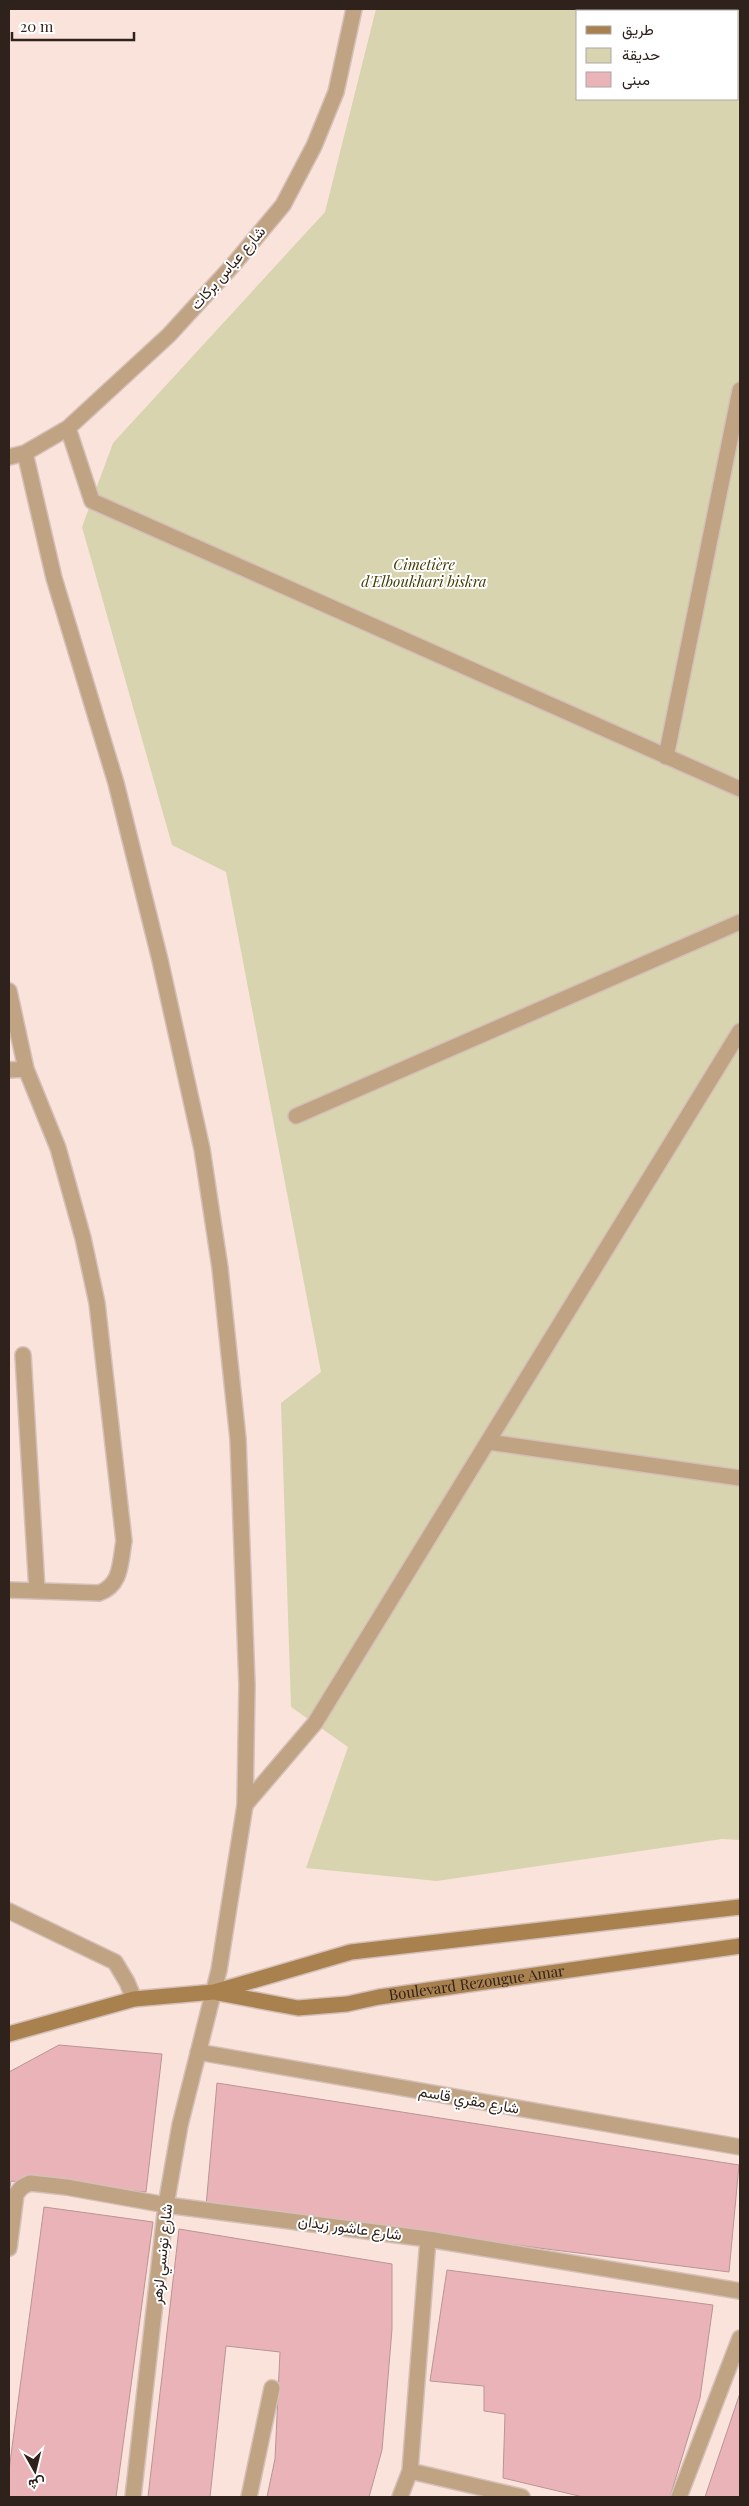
<svg xmlns="http://www.w3.org/2000/svg" width="749" height="2506" font-family="'Playfair Display',Vazirmatn,serif">
	<style>
		.green { fill: #d8d4b0; fill-rule: evenodd }
		.building { fill: #eab3b8; stroke: #b99497 }
		.lines { fill: none; stroke-linecap: round; stroke-linejoin: round }
		.lane-casing { stroke: #d5c0b9; stroke-width: 18 }
		.street-casing { stroke: #d5c0b9; stroke-width: 18 }
		.secondary-casing { stroke: #d5c0b9; stroke-width: 18 }
		.lane { stroke: #bfa382; stroke-width: 15 }
		.street { stroke: #bfa382; stroke-width: 15 }
		.secondary { stroke: #a9814e; stroke-width: 15 }
		.labels { text-anchor: middle; stroke-width: 4; stroke-linejoin: round; paint-order: stroke }
		.street-label { font-size: 15px; fill: #2f221d; stroke: #fff }
		.park-label { font-size: 15px; font-style: italic; fill: #423b00; stroke: #fff }
	</style>
	<rect width="100%" height="100%" fill="#fae3db"/>
	<path class="green" d="M 376,9 L 740,9 L 740,1840 L 722,1839 L 437,1881 L 306,1868 L 348,1747 L 291,1707 L 281,1403 L 321,1372 L 226,872 L 172,845 L 82,527 L 113,443 L 325,212 ZM 578,11 L 738,11 L 738,99 L 578,99 Z"/>
	<path class="building" d="M 59,2045 L 162,2054 L 146,2192 L 11,2181 L 9,2193 L 9,2072 Z
		M 217,2083 L 739,2165 L 729,2272 L 206,2206 Z
		M 44,2207 L 153,2222 L 116,2497 L 9,2497 L 9,2470 Z
		M 179,2229 L 392,2264 L 392,2329 L 382,2450 L 369,2497 L 267,2497 L 275,2459 L 280,2352 L 226,2346 L 210,2497 L 148,2497 Z
		M 447,2270 L 713,2305 L 700,2398 L 670,2497 L 583,2497 L 503,2478 L 505,2414 L 484,2411 L 484,2386 L 430,2381 Z
		M 740,2393 L 740,2497 L 705,2497 Z"/>
	<g class="lines">
		<defs>
			<path id="lane" d="M 245,1805 L 315,1723 L 740,1031"/>
			<path id="street" d="M 68,428 L 92,501 L 740,789
				M 25,453 L 54,578 L 116,783 L 160,960 L 202,1149 L 220,1268 L 238,1439 L 247,1685 L 245,1805 L 219,1970 L 180,2125 L 166,2205 L 133,2497
				M 9,457 L 25,453 L 68,428 L 169,335 L 233,265 L 283,205 L 314,146 L 336,92 L 354,9
				M 666,757 L 740,390
				M 9,991 L 26,1069 L 58,1148 L 83,1238 L 97,1303 L 124,1541 C 120,1562 122,1585 99,1593 L 9,1590
				M 9,1070 L 26,1069
				M 296,1116 L 740,922
				M 23,1355 L 37,1590
				M 488,1442 L 740,1478
				M 9,1911 L 115,1962 L 127,1982 L 134,1999
				M 198,2052 L 740,2147
				M 9,2248 L 16,2194 L 22,2187 L 30,2183 L 66,2187 L 166,2205 L 428,2239 L 740,2291
				M 410,2471 L 522,2497
				M 249,2497 L 272,2388
				M 400,2497 L 410,2471 L 428,2239
				M 679,2497 L 740,2338"/>
			<g id="secondary">
				<path id="s1" d="M 218,1993 L 298,2008 L 347,2004 L 379,1997 L 740,1946"/>
				<path d="M 9,2034 L 134,1999 L 214,1992 L 351,1952 L 740,1907"/>
			</g>
		</defs>
		<use href="#lane" class="lane-casing"/>
		<use href="#street" class="street-casing"/>
		<use href="#secondary" class="secondary-casing"/>
		<use href="#lane" class="lane"/>
		<use href="#street" class="street"/>
		<use href="#secondary" class="secondary"/>
	</g>
	<g class="labels">
		<g class="street-label">
			<text transform="translate(228 268) rotate(-49)" y="5">شارع عباس بركات</text>
			<text dy="5" stroke="none"><textPath href="#s1" startOffset="262">Boulevard Rezougue Amar</textPath></text>
			<text transform="translate(469 2100) rotate(10)" y="5">شارع مقري قاسم</text>
			<text transform="translate(350 2228) rotate(8)" y="5">شارع عاشور زيدان</text>
			<text transform="translate(162 2254) rotate(-84)" y="5">شارع تونسي لزهر</text>
		</g>
		<g class="park-label">
			<text x="424" y="570">Cimetière<tspan x="424" dy="17">d'Elboukhari biskra</tspan></text>
		</g>
	</g>
	<rect width="749" height="2506" fill="none" stroke="#2f221d" stroke-width="20"/>
	<rect x="576" y="10" width="162" height="90" fill="#ffffff" stroke="#aca7a5"/>
	<rect x="586" y="26" width="25" height="8" fill="#a9814e" stroke="#aca7a5"/>
	<text x="622" y="35" font-size="15" fill="#2f221d">طريق</text>
	<rect x="586" y="48" width="25" height="15" fill="#d8d4b0" stroke="#aca7a5"/>
	<text x="622" y="60" font-size="15" fill="#2f221d">حديقة</text>
	<rect x="586" y="72" width="25" height="15" fill="#eab3b8" stroke="#aca7a5"/>
	<text x="622" y="85" font-size="15" fill="#2f221d">مبنى</text>
	<g transform="translate(35 2471) rotate(172)" stroke="#ffffff" stroke-width="4" paint-order="stroke">
	<path d="M0-4L9 19L0 12L-9 19Z" fill="#2f221d"/>
	<text y="-8" font-size="14" font-weight="bold" text-anchor="middle" fill="#2f221d">ش</text>
	</g>
	<path d="M12 32v8h122v-8" fill="none" stroke="#2f221d" stroke-width="2.5"/>
	<text x="20" y="32" font-size="15" fill="#2f221d" stroke="#ffffff" stroke-width="4" paint-order="stroke">20 m</text>
</svg>
